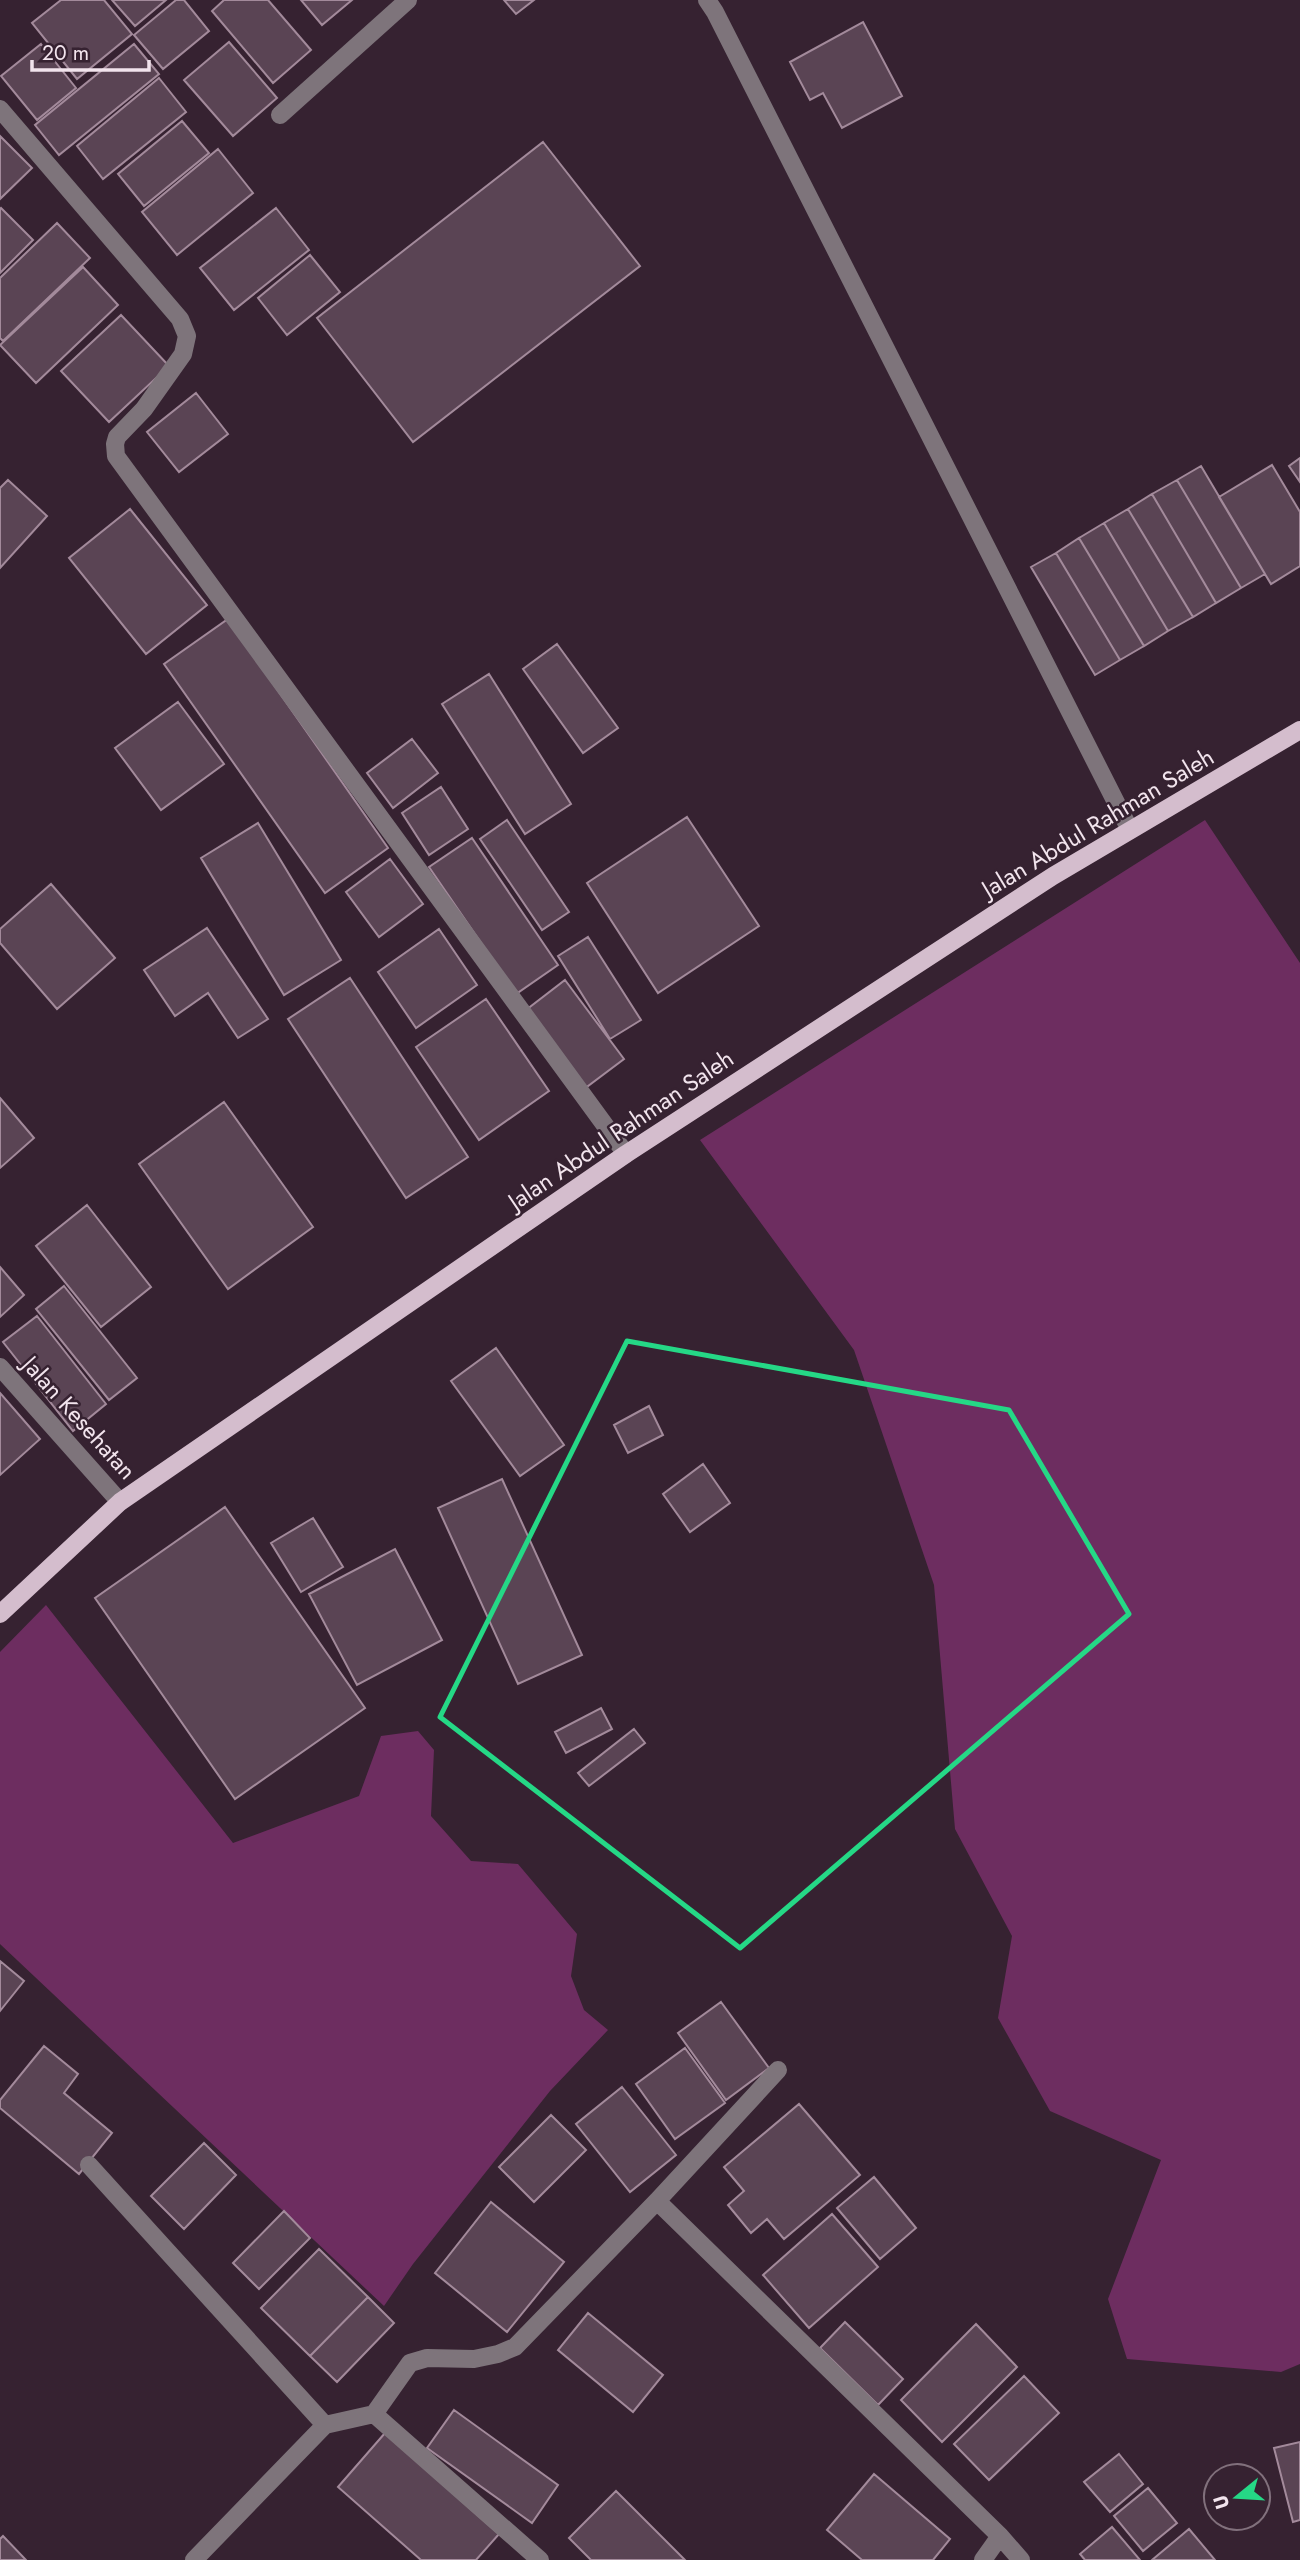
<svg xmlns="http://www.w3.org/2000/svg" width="1300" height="2560" font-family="Jost,sans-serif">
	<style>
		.green { fill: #6d2d60 }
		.building { fill: #5a4454; stroke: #a38a9b; stroke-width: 2 }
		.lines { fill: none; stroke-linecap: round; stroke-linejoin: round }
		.minor { stroke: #7e747b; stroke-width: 18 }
		.major { stroke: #d4bdcd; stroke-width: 18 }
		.marked { fill: none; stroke: #25d886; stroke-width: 5; stroke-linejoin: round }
		.labels { text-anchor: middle; stroke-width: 5; stroke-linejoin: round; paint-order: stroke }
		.street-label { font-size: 24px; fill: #f2e4ed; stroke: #362231 }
	</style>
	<rect width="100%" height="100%" fill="#362231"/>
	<path class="green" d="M 1205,820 L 1300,963 L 1300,2364 L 1281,2372 L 1127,2359 L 1108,2299 L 1161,2160 L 1050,2111 L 998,2018 L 1012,1936 L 955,1829 L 934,1585 L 854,1350 L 700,1140 Z
		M 46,1605 L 233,1843 L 359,1796 L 381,1736 L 418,1731 L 434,1750 L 431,1816 L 471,1861 L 518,1864 L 577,1934 L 571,1976 L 584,2010 L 608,2030 L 550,2091 L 413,2264 L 384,2306 L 0,1944 L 0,1652 Z"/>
	<path class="building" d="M 61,0 L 104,0 L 132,34 L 77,79 L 32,23 Z
		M 112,0 L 166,0 L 135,26 Z
		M 176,0 L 184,0 L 209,31 L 163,69 L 134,35 Z
		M 224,0 L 268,0 L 311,50 L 273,83 L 212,11 Z
		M 301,0 L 352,0 L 322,25 Z
		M 504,0 L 534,0 L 516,14 Z
		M 863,22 L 902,96 L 842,128 L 823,93 L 810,100 L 790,62 Z
		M 229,42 L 277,98 L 233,136 L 184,80 Z
		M 41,44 L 76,88 L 37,120 L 1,76 Z
		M 134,44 L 159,74 L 59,155 L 35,125 Z
		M 159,78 L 186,112 L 103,179 L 77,146 Z
		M 182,121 L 209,153 L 144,206 L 118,174 Z
		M 0,136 L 32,168 L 0,199 Z
		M 543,142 L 640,266 L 413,442 L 317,318 Z
		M 218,149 L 253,193 L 177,255 L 142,212 Z
		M 1,208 L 33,240 L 0,273 L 0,209 Z
		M 276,208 L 309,250 L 234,310 L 200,268 Z
		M 57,223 L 90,258 L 3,341 L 0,338 L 0,278 Z
		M 310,255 L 340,292 L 287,335 L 258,298 Z
		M 83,267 L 118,305 L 36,383 L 0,345 Z
		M 121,315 L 169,366 L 109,422 L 61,371 Z
		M 196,393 L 228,434 L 179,472 L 147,432 Z
		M 1300,458 L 1300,482 L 1289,466 Z
		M 1272,465 L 1300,512 L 1300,566 L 1271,584 L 1219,497 Z
		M 1201,466 L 1265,574 L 1241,588 L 1177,480 Z
		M 8,480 L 47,516 L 0,568 L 0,488 Z
		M 1177,480 L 1241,588 L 1216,603 L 1152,494 Z
		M 1152,494 L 1216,603 L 1193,617 L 1128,509 Z
		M 130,509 L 207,605 L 146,654 L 69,558 Z
		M 1128,509 L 1193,617 L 1168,631 L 1104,523 Z
		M 1104,523 L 1168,631 L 1144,646 L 1079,538 Z
		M 1079,538 L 1144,646 L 1120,660 L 1056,553 Z
		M 1056,553 L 1120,660 L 1095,675 L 1031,567 Z
		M 228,619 L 388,848 L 325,893 L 164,664 Z
		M 557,644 L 618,728 L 583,753 L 523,669 Z
		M 489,674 L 571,804 L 525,834 L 442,704 Z
		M 178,702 L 224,764 L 161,810 L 115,748 Z
		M 412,739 L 438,773 L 393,808 L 367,773 Z
		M 441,787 L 468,829 L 429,855 L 402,813 Z
		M 687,817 L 759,926 L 658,993 L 587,883 Z
		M 507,820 L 569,912 L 542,930 L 480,839 Z
		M 258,823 L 341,960 L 284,995 L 201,858 Z
		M 472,838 L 558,965 L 516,994 L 429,867 Z
		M 390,859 L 423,904 L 379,937 L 346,892 Z
		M 51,884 L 115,958 L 57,1009 L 0,943 L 0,929 Z
		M 207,928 L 268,1019 L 238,1038 L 208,993 L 175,1016 L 144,970 Z
		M 439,929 L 477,985 L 416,1028 L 378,972 Z
		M 588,937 L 641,1020 L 610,1039 L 558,956 Z
		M 350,978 L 468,1157 L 406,1198 L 288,1019 Z
		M 565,980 L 624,1059 L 584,1089 L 526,1010 Z
		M 486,999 L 549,1091 L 479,1140 L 416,1047 Z
		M 0,1098 L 34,1138 L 0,1168 Z
		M 224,1102 L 313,1227 L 228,1289 L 139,1164 Z
		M 87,1205 L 151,1287 L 101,1327 L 36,1246 Z
		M 0,1267 L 24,1295 L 0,1317 Z
		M 64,1286 L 137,1378 L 109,1400 L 36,1309 Z
		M 37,1316 L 106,1404 L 73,1431 L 3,1342 Z
		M 496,1348 L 564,1445 L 520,1476 L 451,1381 Z
		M 0,1393 L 40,1439 L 0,1475 Z
		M 649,1406 L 663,1435 L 628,1453 L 614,1425 Z
		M 703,1464 L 730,1503 L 690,1532 L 663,1494 Z
		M 502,1479 L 582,1655 L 518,1684 L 438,1508 Z
		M 225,1507 L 365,1708 L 235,1799 L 95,1598 Z
		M 313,1518 L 343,1567 L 301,1592 L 271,1543 Z
		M 395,1549 L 442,1640 L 357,1685 L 309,1594 Z
		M 601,1708 L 612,1729 L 566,1753 L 555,1732 Z
		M 634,1729 L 645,1743 L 589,1786 L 578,1773 Z
		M 0,1961 L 24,1981 L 0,2011 Z
		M 721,2002 L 769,2068 L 726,2100 L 678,2033 Z
		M 44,2046 L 78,2074 L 64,2093 L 112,2133 L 79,2174 L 0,2108 L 0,2100 Z
		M 685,2048 L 725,2103 L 675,2139 L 636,2084 Z
		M 622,2087 L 676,2155 L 630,2192 L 576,2124 Z
		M 799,2104 L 860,2175 L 784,2239 L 767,2219 L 751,2233 L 728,2205 L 744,2191 L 724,2167 Z
		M 551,2115 L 586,2150 L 534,2202 L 499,2167 Z
		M 204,2143 L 236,2175 L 184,2229 L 151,2196 Z
		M 874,2177 L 916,2228 L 880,2259 L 837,2208 Z
		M 491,2202 L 564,2262 L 507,2332 L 435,2273 Z
		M 284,2211 L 310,2238 L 259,2289 L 233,2263 Z
		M 832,2214 L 878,2267 L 809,2328 L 763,2275 Z
		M 319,2249 L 368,2297 L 310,2356 L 261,2308 Z
		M 368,2297 L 394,2323 L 337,2382 L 310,2356 Z
		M 588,2313 L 663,2375 L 633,2412 L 558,2350 Z
		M 845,2322 L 903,2379 L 878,2405 L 820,2348 Z
		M 976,2324 L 1017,2367 L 942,2442 L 901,2400 Z
		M 1024,2376 L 1059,2413 L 989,2480 L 954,2444 Z
		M 454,2410 L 558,2485 L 532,2523 L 427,2448 Z
		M 385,2433 L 499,2534 L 476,2560 L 421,2560 L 338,2487 Z
		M 1300,2442 L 1300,2520 L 1293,2522 L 1274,2448 Z
		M 1119,2454 L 1143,2484 L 1110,2512 L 1084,2482 Z
		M 874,2474 L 950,2539 L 933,2560 L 862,2560 L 827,2530 Z
		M 1148,2488 L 1177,2523 L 1143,2551 L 1114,2516 Z
		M 616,2491 L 685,2560 L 591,2560 L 569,2538 Z
		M 1112,2527 L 1140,2560 L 1085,2560 L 1080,2554 Z
		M 1189,2529 L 1215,2560 L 1152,2560 Z
		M 3,2536 L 26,2560 L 0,2560 L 0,2539 Z"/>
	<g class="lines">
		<path class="minor" d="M 707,0 L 715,12 L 1130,830
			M 0,109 L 180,319 L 187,336 L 183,354 L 144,409 L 117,437 L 115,444 L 116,456 L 626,1154
			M 280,115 L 408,0
			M 0,1367 L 120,1502
			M 89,2165 L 325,2425
			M 657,2201 L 1000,2536 L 1021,2560
			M 374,2414 L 540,2560
			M 194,2560 L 325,2425 L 374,2414 L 410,2363 L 427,2358 L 474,2359 L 498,2354 L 515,2347 L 657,2201 L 778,2070
			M 983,2560 L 1000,2536"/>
		<path class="major" d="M 0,1614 L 120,1502 L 626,1154 L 1053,876 L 1300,730"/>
	</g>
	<path class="marked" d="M 627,1341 L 1009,1410 L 1129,1614 L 740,1948 L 440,1717 Z"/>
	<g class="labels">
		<g class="street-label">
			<text transform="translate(1098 823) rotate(-31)" y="8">Jalan Abdul Rahman Saleh</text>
			<text transform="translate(621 1130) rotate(-34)" y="8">Jalan Abdul Rahman Saleh</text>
			<text transform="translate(79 1418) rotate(48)" y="8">Jalan Kesehatan</text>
		</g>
	</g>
	<g transform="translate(1237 2497) rotate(252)"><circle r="33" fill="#362231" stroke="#81707c" stroke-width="2"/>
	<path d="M0-5L12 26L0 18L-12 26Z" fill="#25d886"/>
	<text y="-10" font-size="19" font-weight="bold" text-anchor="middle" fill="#f2e4ed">U</text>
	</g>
	<path d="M32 60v10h117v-10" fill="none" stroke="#f2e4ed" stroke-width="3.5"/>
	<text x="42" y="60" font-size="21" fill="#f2e4ed" stroke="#362231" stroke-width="5" paint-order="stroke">20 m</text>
</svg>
